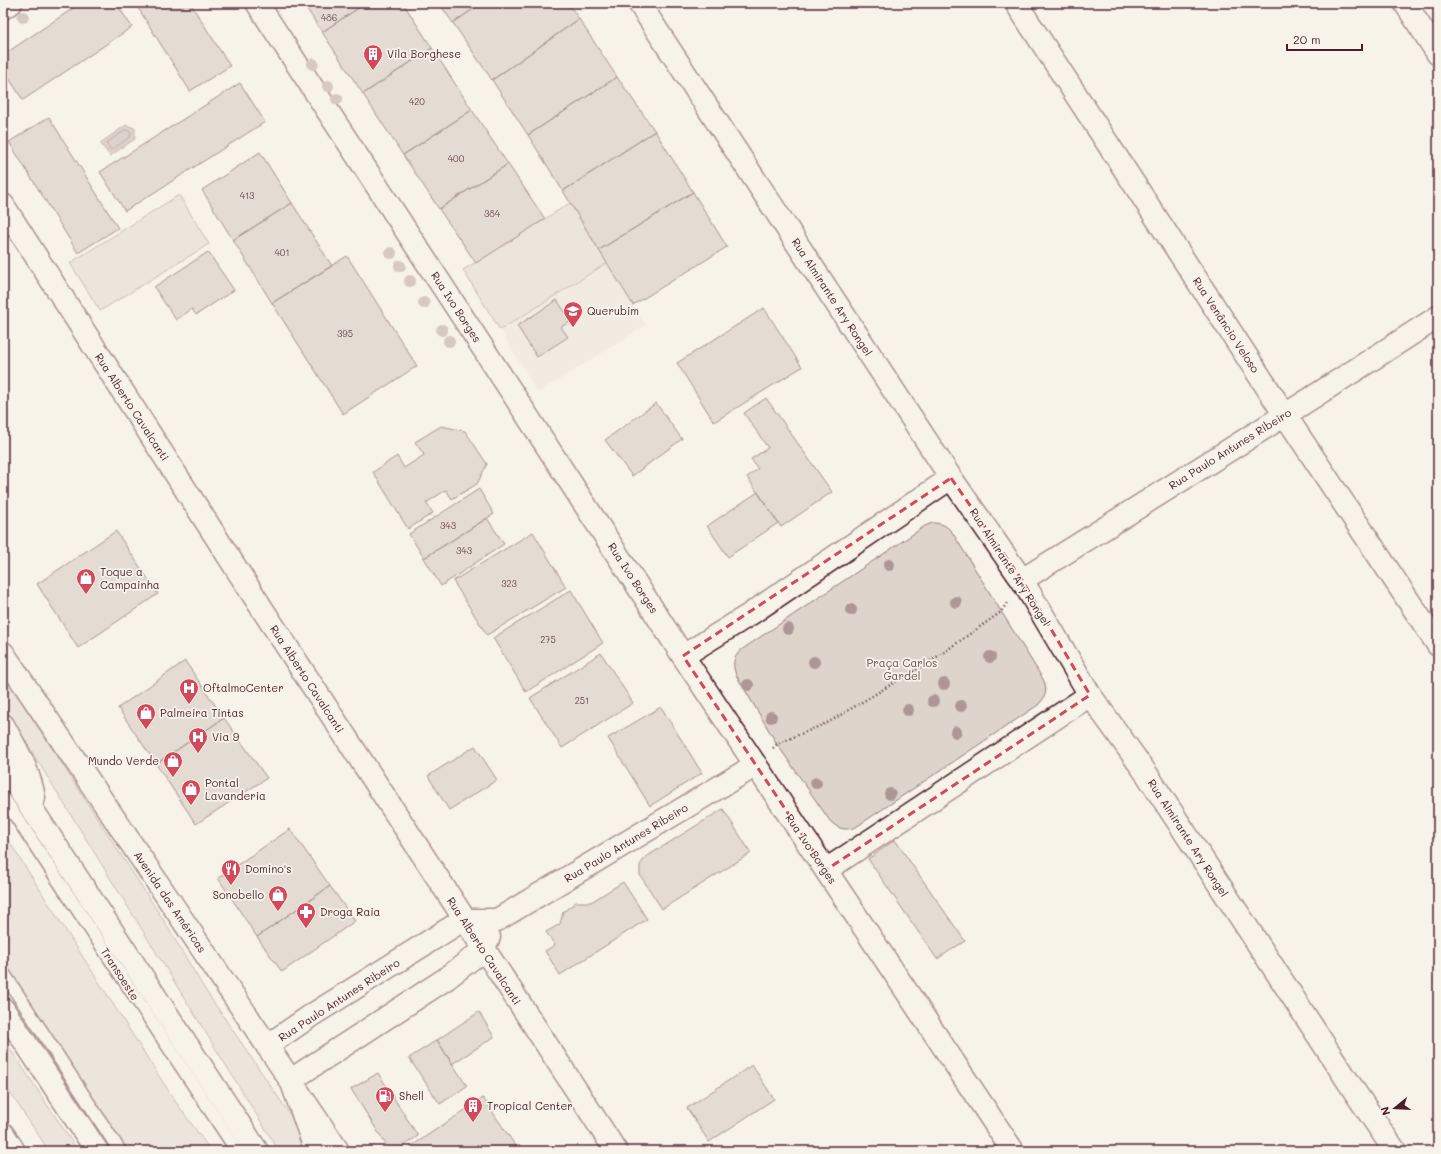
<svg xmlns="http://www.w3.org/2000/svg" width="1441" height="1154" font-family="Mali,sans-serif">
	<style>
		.built { fill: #eae3da }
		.green { fill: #ded4cc; stroke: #947a7c }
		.water { fill: #bcaaa7; stroke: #8e7275 }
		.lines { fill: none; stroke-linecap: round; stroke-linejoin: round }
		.shore { stroke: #78575d; stroke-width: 1 }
		.building { fill: #ccbfb9; stroke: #4a1f2b }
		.lane-casing { stroke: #4a1f2b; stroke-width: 15 }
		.street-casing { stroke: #4a1f2b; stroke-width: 25 }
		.secondary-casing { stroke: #4a1f2b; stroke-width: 25 }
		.highway-casing { stroke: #4a1f2b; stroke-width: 25 }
		.path { stroke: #4a1f2b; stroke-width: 2.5; stroke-dasharray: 1 3; stroke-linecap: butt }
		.lane { stroke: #f7f3e8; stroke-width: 12 }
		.street { stroke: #f7f3e8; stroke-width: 22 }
		.secondary { stroke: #f7f3e8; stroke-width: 22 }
		.highway { stroke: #f7f3e8; stroke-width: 22 }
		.tree { fill: #ac9796 }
		.marked { fill: none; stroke: #d1495b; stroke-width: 3; stroke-dasharray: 8 5; stroke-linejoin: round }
		.labels { text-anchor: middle; stroke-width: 3.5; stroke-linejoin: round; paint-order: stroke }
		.number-label { font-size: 9px; fill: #6a474e }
		.poi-label { font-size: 11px; fill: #4a1f2b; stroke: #f7f3e8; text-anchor: start }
		.street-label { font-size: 11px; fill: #4a1f2b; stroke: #f7f3e8 }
		.park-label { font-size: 11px; fill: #6f4c53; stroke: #f7f3e8 }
	</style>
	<rect width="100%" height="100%" fill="#f7f3e8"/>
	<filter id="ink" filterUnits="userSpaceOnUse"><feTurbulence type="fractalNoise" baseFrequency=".025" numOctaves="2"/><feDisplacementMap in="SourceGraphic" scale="8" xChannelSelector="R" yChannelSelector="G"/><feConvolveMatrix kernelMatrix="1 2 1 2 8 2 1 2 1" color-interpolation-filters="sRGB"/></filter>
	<g filter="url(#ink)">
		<path class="built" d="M 607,263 L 646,325 L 538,393 L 500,330 Z"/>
		<path class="green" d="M 179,195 L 209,244 L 100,311 L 70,263 Z
			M 570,203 L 607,263 L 500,330 L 463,270 Z
			M 932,523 C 941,523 946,525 952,532 L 1043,679 C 1048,690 1046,697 1038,705 L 856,827 C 845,831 838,829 830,821 L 777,744 L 736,675 C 732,664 733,658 741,650 L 925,526 Z
			M 3,673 L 164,921 L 204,988 L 291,1116 L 298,1130 L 306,1151 L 279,1151 L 13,721 L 3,701 Z
			M 3,832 L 173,1098 L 211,1151 L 125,1151 L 3,964 Z
			M 3,1038 L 78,1151 L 49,1151 L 3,1082 Z"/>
		<path class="water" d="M 126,125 L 135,128 L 135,139 L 110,156 L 100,143 Z"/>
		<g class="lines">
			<path class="shore" d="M 126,130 L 131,132 L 130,137 L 112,150 L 110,149 L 107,145 L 107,143 Z"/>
		</g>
		<path class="building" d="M 81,3 L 116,3 L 132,27 L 23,100 L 3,69 L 3,55 Z
			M 135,3 L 190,3 L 230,66 L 190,91 Z
			M 303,3 L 366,3 L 322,32 Z
			M 366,3 L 403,3 L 432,48 L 363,94 L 322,32 Z
			M 439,3 L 482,3 L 453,23 Z
			M 482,3 L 568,3 L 579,19 L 492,80 L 453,23 Z
			M 579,19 L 617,77 L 528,135 L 492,80 Z
			M 432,48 L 472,110 L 403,155 L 363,94 Z
			M 617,77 L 655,131 L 563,191 L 528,135 Z
			M 240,83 L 265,122 L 125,211 L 100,172 Z
			M 472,110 L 508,164 L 439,209 L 403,155 Z
			M 49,117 L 118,228 L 78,253 L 9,142 Z
			M 655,131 L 693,192 L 599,250 L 563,191 Z
			M 260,152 L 292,203 L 233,240 L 202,190 Z
			M 508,164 L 545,219 L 476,263 L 439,209 Z
			M 693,192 L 727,247 L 633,305 L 599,250 Z
			M 292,203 L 332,266 L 272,303 L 233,240 Z
			M 208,252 L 234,290 L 196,315 L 192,309 L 176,320 L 154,287 Z
			M 347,256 L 417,366 L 343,414 L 272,303 Z
			M 557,300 L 571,321 L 561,327 L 568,337 L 537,357 L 517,326 Z
			M 764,308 L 802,367 L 714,422 L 677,363 Z
			M 766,398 L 832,492 L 781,527 L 747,477 L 758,469 L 751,459 L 768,448 L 744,413 Z
			M 656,403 L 682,439 L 632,476 L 605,440 Z
			M 441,426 L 465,431 L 487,464 L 477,484 L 452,499 L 446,490 L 426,503 L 433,513 L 408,529 L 373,472 L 397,456 L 404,468 L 424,455 L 415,442 Z
			M 479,489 L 494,514 L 424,558 L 409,534 Z
			M 758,492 L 778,523 L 728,557 L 707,526 Z
			M 487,518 L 504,544 L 441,586 L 424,558 Z
			M 116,531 L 158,594 L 78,648 L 37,584 Z
			M 533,532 L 566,587 L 487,635 L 453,581 Z
			M 571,590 L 603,643 L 526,692 L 493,638 Z
			M 601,653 L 633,703 L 562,748 L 530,698 Z
			M 185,661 L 224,718 L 156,764 L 118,708 Z
			M 661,707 L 702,773 L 650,806 L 608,738 Z
			M 224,718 L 267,778 L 196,824 L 156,764 Z
			M 475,746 L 497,780 L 449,810 L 428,776 Z
			M 723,809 L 751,853 L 662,909 L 640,875 L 640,865 L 646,857 Z
			M 290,829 L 330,886 L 257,937 L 218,878 Z
			M 895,840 L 965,941 L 937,959 L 868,859 Z
			M 623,882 L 647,919 L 560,975 L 545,951 L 555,945 L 546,932 L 560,924 L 563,912 L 576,902 L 591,902 Z
			M 330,886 L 355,921 L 282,972 L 257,937 Z
			M 479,1012 L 494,1037 L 452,1064 L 437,1040 Z
			M 437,1040 L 467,1086 L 440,1104 L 409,1058 Z
			M 752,1065 L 774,1099 L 709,1142 L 687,1108 Z
			M 378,1073 L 418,1136 L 395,1151 L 390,1151 L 351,1089 Z
			M 483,1098 L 519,1151 L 412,1151 L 410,1147 Z"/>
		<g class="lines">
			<defs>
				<path id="lane" d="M 3,797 L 237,1151
					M 3,972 L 120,1151"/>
				<path id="street" d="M 257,3 L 515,397 L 683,656 L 1013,1151
					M 639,3 L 951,478 L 1022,580 L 1090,695 L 1146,773 L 1357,1095 L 1395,1151
					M 1016,3 L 1285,415 L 1438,645
					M 3,8 L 11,3
					M 3,205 C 205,522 409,837 616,1151
					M 1022,580 L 1285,415 L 1438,317
					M 683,656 L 749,615 L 951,478
					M 826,870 L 1090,695
					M 267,1046 L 312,1015 L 463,920 L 497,920 L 756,765
					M 291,1080 L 447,978 L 483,950 L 489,937"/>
				<path id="secondary" d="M 1405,3 L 1438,54
					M 3,653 L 338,1151
					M 3,1134 L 14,1151"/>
				<path id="highway" d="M 3,725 C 16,748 30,772 34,798
					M 3,765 L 257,1151
					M 3,1009 L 97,1151
					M 291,1080 L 316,1151"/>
			</defs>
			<use href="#lane" class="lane-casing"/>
			<use href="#street" class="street-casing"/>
			<use href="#secondary" class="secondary-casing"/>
			<use href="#highway" class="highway-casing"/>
			<path class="path" d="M 773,748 L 777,744 L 829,722 L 940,655 L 1001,612 L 1008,601"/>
			<use href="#lane" class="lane"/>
			<use href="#street" class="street"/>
			<use href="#secondary" class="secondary"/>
			<use href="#highway" class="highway"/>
		</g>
		<g class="tree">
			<circle cx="23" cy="17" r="6"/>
			<circle cx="313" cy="64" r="6"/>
			<circle cx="328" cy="86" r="6"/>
			<circle cx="337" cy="99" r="6"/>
			<circle cx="391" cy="253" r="6"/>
			<circle cx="400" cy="266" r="6"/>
			<circle cx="410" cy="281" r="6"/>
			<circle cx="424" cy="303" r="6"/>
			<circle cx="442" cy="330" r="6"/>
			<circle cx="449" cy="341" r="6"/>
			<circle cx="889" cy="565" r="6"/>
			<circle cx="956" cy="602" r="6"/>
			<circle cx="851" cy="610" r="6"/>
			<circle cx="788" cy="629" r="6"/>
			<circle cx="990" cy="657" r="6"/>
			<circle cx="814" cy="662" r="6"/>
			<circle cx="944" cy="684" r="6"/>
			<circle cx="748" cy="685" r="6"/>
			<circle cx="933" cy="701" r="6"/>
			<circle cx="961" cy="706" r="6"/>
			<circle cx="908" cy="710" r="6"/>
			<circle cx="771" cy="717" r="6"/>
			<circle cx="956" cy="732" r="6"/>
			<circle cx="816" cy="783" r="6"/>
			<circle cx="890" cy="794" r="6"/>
		</g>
	</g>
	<path d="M0 0H1441V1154H0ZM 951,478 L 1022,580 L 1090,695 L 826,870 L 683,656 Z" fill="#f7f3e8" fill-opacity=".55" fill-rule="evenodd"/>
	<path class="marked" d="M 951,478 L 1022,580 L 1090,695 L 826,870 L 683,656 Z"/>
	<defs>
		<symbol id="building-pin" viewBox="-11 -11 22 30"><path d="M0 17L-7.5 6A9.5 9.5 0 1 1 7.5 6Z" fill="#d1495b" stroke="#f7f3e8"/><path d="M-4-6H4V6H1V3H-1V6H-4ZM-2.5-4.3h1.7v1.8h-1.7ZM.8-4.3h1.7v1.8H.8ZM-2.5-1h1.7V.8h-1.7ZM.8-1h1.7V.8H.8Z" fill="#fff"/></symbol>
		<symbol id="school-pin" viewBox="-11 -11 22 30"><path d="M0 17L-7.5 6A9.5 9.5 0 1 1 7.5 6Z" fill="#d1495b" stroke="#f7f3e8"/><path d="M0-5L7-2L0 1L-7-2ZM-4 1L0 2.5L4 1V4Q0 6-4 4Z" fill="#fff"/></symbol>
		<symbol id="shop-pin" viewBox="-11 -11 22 30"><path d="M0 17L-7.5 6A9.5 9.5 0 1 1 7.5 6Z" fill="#d1495b" stroke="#f7f3e8"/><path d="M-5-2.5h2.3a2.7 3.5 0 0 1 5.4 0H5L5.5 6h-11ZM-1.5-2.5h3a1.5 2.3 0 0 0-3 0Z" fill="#fff"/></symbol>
		<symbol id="hospital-pin" viewBox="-11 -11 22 30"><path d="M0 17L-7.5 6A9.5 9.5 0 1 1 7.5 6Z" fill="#d1495b" stroke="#f7f3e8"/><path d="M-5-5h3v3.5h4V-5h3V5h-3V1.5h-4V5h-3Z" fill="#fff"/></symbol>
		<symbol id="restaurant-pin" viewBox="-11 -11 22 30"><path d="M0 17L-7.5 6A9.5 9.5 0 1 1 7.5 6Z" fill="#d1495b" stroke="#f7f3e8"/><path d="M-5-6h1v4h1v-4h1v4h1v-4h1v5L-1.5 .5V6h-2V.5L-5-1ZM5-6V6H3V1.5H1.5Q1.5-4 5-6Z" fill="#fff"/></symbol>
		<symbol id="pharmacy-pin" viewBox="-11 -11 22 30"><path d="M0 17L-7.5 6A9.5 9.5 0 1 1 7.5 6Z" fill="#d1495b" stroke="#f7f3e8"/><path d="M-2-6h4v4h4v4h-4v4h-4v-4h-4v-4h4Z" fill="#fff"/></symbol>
		<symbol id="fuel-pin" viewBox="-11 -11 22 30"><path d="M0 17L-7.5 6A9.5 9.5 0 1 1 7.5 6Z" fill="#d1495b" stroke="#f7f3e8"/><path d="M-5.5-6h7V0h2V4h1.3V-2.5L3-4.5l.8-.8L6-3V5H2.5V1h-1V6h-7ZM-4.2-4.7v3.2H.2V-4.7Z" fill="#fff"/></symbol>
	</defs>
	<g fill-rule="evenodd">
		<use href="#building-pin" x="362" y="43" width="22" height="30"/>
		<use href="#school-pin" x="562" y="300" width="22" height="30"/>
		<use href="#shop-pin" x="75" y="567" width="22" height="30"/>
		<use href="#hospital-pin" x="178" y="677" width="22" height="30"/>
		<use href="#shop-pin" x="135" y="702" width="22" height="30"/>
		<use href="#hospital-pin" x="187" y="726" width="22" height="30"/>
		<use href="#shop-pin" x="162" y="750" width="22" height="30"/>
		<use href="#shop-pin" x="180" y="778" width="22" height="30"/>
		<use href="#restaurant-pin" x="220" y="858" width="22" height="30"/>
		<use href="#shop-pin" x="267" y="884" width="22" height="30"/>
		<use href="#pharmacy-pin" x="295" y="901" width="22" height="30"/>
		<use href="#fuel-pin" x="374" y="1085" width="22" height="30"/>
		<use href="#building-pin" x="462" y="1095" width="22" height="30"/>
	</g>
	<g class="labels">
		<g class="number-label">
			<text x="329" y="21">486</text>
			<text x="417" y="105">420</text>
			<text x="456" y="162">400</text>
			<text x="247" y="199">413</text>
			<text x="492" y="217">384</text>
			<text x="282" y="256">401</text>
			<text x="345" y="337">395</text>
			<text x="448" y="529">343</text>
			<text x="464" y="554">343</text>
			<text x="509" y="587">323</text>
			<text x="548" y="643">275</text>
			<text x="582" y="704">251</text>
		</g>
		<g class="poi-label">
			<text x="387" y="58">Vila Borghese</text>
			<text x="587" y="315">Querubim</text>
			<text x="100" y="576">Toque a<tspan x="100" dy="13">Campainha</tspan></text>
			<text x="203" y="692">OftalmoCenter</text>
			<text x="160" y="717">Palmeira Tintas</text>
			<text x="212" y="741">Via 9</text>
			<text x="159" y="765" text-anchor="end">Mundo Verde</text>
			<text x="205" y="787">Pontal<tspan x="205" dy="13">Lavanderia</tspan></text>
			<text x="245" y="873">Domino's</text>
			<text x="264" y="899" text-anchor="end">Sonobello</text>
			<text x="320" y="916">Droga Raia</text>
			<text x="399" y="1100">Shell</text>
			<text x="487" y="1110">Tropical Center</text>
		</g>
		<g class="street-label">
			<text transform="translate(832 297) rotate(57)" y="4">Rua Almirante Ary Rongel</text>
			<text transform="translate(456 307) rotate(57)" y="4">Rua Ivo Borges</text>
			<text transform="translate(1226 325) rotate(57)" y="4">Rua Venâncio Veloso</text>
			<text transform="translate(132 407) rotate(57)" y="4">Rua Alberto Cavalcanti</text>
			<text transform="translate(1230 449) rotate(-32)" y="4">Rua Paulo Antunes Ribeiro</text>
			<text transform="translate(1010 567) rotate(57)" y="4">Rua Almirante Ary Rongel</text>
			<text transform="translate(633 578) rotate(57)" y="4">Rua Ivo Borges</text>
			<text transform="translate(307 679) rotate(57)" y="4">Rua Alberto Cavalcanti</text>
			<text transform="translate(1188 838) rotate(57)" y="4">Rua Almirante Ary Rongel</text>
			<text transform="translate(626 843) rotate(-31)" y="4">Rua Paulo Antunes Ribeiro</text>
			<text transform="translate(811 849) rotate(56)" y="4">Rua Ivo Borges</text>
			<text transform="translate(170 902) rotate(56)" y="4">Avenida das Américas</text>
			<text transform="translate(484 951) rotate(57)" y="4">Rua Alberto Cavalcanti</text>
			<text transform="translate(120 974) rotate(57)" y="4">Transoeste</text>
			<text transform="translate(339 1000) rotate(-33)" y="4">Rua Paulo Antunes Ribeiro</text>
		</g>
		<g class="park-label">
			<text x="902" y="667">Praça Carlos<tspan x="902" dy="13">Gardel</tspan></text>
		</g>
	</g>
	<rect width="1441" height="1154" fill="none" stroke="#f7f3e8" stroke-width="16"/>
	<rect x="8" y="8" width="1425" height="1138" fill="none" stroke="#4a1f2b" stroke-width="1.5" filter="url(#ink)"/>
	<g transform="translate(1395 1108) rotate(252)" stroke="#f7f3e8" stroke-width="3" paint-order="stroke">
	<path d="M0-3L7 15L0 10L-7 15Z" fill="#4a1f2b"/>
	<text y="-6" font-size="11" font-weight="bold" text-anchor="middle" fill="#4a1f2b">N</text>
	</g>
	<path d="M1287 44v6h75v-6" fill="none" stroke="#4a1f2b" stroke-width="2"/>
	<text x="1293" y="44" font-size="12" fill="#4a1f2b" stroke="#f7f3e8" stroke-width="3" paint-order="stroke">20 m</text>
</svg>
